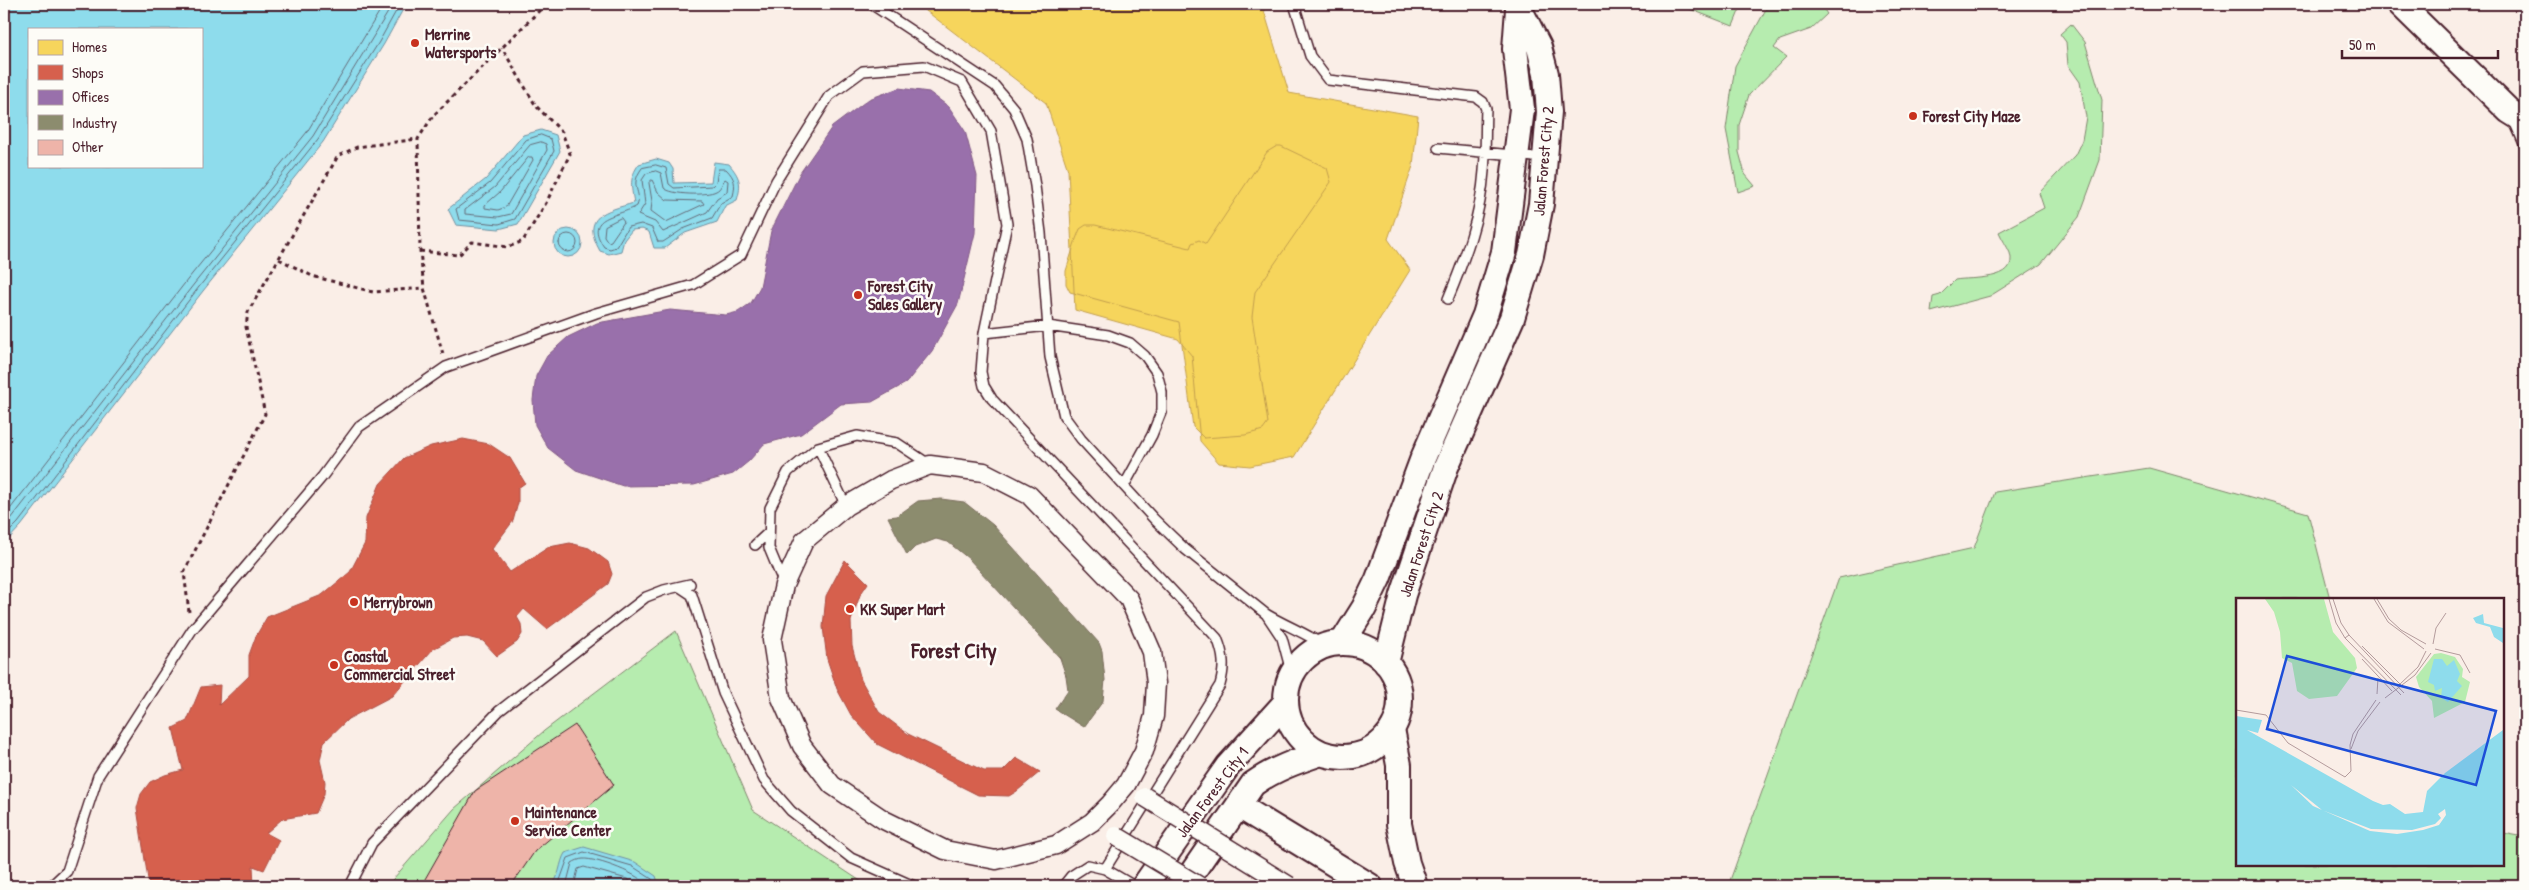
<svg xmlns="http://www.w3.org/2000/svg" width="2529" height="890" font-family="'Patrick Hand',sans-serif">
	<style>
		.green { fill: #b6ecaf; stroke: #80866d }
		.water { fill: #8edcec; stroke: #73909f; fill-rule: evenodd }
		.homes { fill: #f6d55c; stroke: #c29e4d }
		.shops { fill: #d6604d; stroke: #ac4c43 }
		.offices { fill: #9970ab; stroke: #815885 }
		.industry { fill: #8c8c6e; stroke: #786b5a }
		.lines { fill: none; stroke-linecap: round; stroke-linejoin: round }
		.shore { stroke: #656b78; stroke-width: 1 }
		.building { fill: #eeb4a9; stroke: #4a1f2b }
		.lane-casing { stroke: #4a1f2b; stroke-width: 12 }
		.street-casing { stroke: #4a1f2b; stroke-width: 21 }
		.secondary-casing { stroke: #4a1f2b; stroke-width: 28 }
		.path { stroke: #4a1f2b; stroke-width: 3; stroke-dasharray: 4 4; stroke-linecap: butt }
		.lane { stroke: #fdfcf7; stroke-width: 9 }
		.street { stroke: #fdfcf7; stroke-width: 18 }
		.secondary { stroke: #fdfcf7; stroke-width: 24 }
		.street-bridge-casing { stroke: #4a1f2b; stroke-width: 21; stroke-linecap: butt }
		.street-bridge { stroke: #fdfcf7; stroke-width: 18 }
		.poi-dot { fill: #c8321e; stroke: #fdfcf7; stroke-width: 2 }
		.labels { text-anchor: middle; stroke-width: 5; stroke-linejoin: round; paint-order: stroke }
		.poi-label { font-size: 16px; font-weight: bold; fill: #4a1f2b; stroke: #fdfcf7; text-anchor: start }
		.street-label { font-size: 16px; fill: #4a1f2b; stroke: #fdfcf7 }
		.district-label { font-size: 21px; font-weight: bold; fill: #4a1f2b; stroke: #fdfcf7 }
		.inset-road { fill: none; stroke: #b49b9c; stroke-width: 1 }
		.view { fill: #1d4ed8; fill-opacity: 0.15; stroke: #1d4ed8; stroke-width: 2.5 }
		.inset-edge { fill: none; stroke: #4a1f2b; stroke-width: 2.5 }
	</style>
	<rect width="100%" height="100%" fill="#faeee7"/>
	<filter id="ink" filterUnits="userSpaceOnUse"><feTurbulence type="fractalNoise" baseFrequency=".02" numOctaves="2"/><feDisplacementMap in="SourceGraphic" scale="10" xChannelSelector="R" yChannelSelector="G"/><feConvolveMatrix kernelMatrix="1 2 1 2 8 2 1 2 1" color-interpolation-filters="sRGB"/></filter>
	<g filter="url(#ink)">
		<path class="green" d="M 1677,4 L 1742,4 L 1733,26 Z
			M 1772,4 L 1820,4 L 1827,14 L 1811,29 L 1780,40 L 1774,48 L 1786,57 L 1749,95 L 1739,125 L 1739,152 L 1745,174 L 1755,186 L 1738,192 L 1726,129 L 1735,66 L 1766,9 Z
			M 2071,24 L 2085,42 L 2102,100 L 2100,160 L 2079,217 L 2041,264 L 1990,296 L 1931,312 L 1933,297 L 1940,295 L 1955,280 C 1970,277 2019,282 2010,253 C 2007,246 2002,239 1999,232 L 2044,208 L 2039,193 L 2075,155 L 2082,140 L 2086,117 L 2080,82 L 2068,65 L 2066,42 L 2060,34 Z
			M 2149,468 L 2308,513 L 2330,599 L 2238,599 L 2238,864 L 2503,864 L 2503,833 L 2525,837 L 2525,886 L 1728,886 L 1839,578 L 1974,548 L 1995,492 Z
			M 676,631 L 753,810 L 868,886 L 387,886 L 454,809 L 544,731 Z"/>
		<path class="water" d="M 4,4 L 406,4 L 384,44 L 323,142 L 203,291 L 21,526 L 4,544 ZM 29,29 L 201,29 L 201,166 L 29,166 Z
			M 541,130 L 556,135 L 560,151 L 518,224 L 499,229 L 456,225 L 448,209 L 486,179 L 523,135 Z
			M 656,159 L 669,163 L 673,169 L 674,183 L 711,182 L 714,162 L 729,164 C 740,177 742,184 737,200 L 725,206 L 717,222 L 685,233 L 665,248 L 654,248 L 649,232 L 642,229 L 632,230 L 624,240 L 621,251 L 609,254 L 600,251 C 580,216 605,211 634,203 C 631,186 629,178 639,164 Z
			M554 243a14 14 0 1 1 28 0a14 14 0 1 1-28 0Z
			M 584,847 L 635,862 L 656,876 L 659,886 L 551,886 C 560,878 559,863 565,853 Z"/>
		<path class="homes" d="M 917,4 L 1262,4 L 1289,93 L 1418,116 L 1413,166 L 1388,239 L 1410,270 L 1294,457 L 1250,466 L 1219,463 L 1200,441 L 1192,356 L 1178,339 L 1075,310 L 1068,170 L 1046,103 Z
			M 1277,146 L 1281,146 L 1327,168 L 1331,182 L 1255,292 L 1252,317 L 1268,423 L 1263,430 L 1245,435 L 1204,438 L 1193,427 L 1179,322 L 1070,292 L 1066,284 L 1066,271 L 1076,239 L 1080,229 L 1086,225 L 1095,225 L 1190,248 L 1192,243 L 1199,240 L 1206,244 L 1267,152 Z"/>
		<path class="shops" d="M 463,439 L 489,444 L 510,458 L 525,483 L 518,488 L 518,503 L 513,521 L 492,549 L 510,572 L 549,547 L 570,543 L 589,548 L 608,562 L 612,574 L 608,584 L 547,629 L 524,609 L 517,617 L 521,624 L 522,634 L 517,642 L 497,656 L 483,641 L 467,637 L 453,638 L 433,649 L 392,696 L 348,719 L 324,742 L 320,760 L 325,782 L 324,794 L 316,813 L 282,819 L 266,833 L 279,840 L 264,870 L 253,866 L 254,886 L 149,886 L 137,808 L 141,794 L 150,782 L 165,775 L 183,770 L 173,728 L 187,721 L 201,687 L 220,685 L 219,705 L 249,676 L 249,655 L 256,636 L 267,617 L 322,595 L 350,572 L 365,543 L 366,518 L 380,484 L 404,458 L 431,446 Z
			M 845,560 L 868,583 L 860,595 L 851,621 L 852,646 L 861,680 L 879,712 L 908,734 L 984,771 L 1003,771 L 1016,758 L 1040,772 L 1017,791 L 1009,796 L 978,795 L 877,744 L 851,715 L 837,689 L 827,659 L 823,627 L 826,596 Z"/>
		<path class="offices" d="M 899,88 L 929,92 L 949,107 L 965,131 L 977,176 L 975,233 L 958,304 L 932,351 L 906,383 L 872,402 L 841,404 L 801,434 L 764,444 L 749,461 L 733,474 L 694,485 L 623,486 L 576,470 L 548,448 L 535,425 L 533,400 L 536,376 L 547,356 L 568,337 L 597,323 L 670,310 L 726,315 L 738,312 L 751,303 L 760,287 L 771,231 L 800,173 L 832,127 L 869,99 Z"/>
		<path class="industry" d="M 941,499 L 964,502 L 993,525 L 1099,643 L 1102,651 L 1105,680 L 1103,701 L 1084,727 L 1055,709 L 1068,690 L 1066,676 L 1060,658 L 969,559 L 948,542 L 936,539 L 915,547 L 907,555 L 888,517 L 897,516 L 918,501 Z"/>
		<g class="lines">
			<path class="shore" d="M 541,135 L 551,139 L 554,151 L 515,219 L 499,224 L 459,220 L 456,209 L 490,183 L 526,140 Z
				M 541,142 L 546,144 L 547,150 L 511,214 L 498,217 L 465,214 L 465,210 L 495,187 L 530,145 Z
				M 529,157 L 532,157 L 533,160 L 506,207 L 498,210 L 485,208 L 485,205 L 500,192 Z
				M 656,165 L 666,168 L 669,184 L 674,188 L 712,186 L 716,182 L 718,169 L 726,169 C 735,178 736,184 733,196 L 721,203 L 712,218 L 683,229 L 663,242 L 658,242 L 652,228 L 641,224 L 628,227 L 616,247 L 610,249 L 604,247 C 582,215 619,217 637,206 C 643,191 628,187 642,168 Z
				M 656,171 L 661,173 L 664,188 C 671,195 707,196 716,191 C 721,189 722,183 725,179 L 728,181 L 727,192 L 717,198 L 707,212 L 663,232 L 655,222 L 638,215 L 645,204 L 642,180 L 646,174 Z
				M 652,180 L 658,192 L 667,200 L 702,201 L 704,204 L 666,222 L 651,211 L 652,201 L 649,183 Z
				M 621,218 L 624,222 L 611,241 L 608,242 L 604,236 L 605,226 Z
				M559 243a9 9 0 1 1 18 0a9 9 0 1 1-18 0Z
				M 4,517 L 188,279 L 307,132 L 384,4
				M 4,528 L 194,284 L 313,136 L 393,4
				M 4,537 L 18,523 L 199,287 L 318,139 L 379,42 L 400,4
				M 558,886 L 568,858 L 584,852 L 632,866 L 652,879 L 654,886
				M 566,886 L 572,863 C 575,861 580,859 583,859 C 596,858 643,875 647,886
				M 574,886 L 578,869 L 584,867 L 627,879 L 638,886"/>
		</g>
		<path class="building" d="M 575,725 L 614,785 L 535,851 L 511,886 L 421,886 L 475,791 Z"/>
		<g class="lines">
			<defs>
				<path id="lane" d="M 871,4 L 995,86 L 1014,109 L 1027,139 L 1035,186 L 1041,233 L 1050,357 L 1064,416 L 1081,439 L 1154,519 L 1185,549 L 1266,614
					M 1294,4 L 1310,56 L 1328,80 L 1476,97 L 1483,102 L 1486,109 C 1485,130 1486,150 1484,171 C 1481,215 1465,258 1448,299
					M 2514,121 L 2525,146
					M 1438,148 L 1545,158
					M 984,333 L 1048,326 L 1108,335 L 1130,343 L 1145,356 L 1157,373 L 1162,392 L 1162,410 L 1152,435 L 1124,486
					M 818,447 L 846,506
					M 755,545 L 769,532
					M 784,584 L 769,548 L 770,508 L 788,472 L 818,447 L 857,436 L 897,443 L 930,465
					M 680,587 L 692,595 L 723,693 L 764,780 L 791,811 L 851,858 L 914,886
					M 1292,675 L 1282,638 L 1266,614 C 1286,626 1306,633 1325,646
					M 51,886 L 67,871 L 98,776 L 192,630 L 322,477 L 359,427 L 446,367 L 596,313 L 693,285 L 741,255 L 776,181 L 829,96 L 863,71 L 924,66 L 962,82 L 991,131 L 1007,224 L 984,333 L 981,372 L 984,386 L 992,399 L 1217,638 C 1224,655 1225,667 1220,685 L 1105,869
					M 350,886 L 372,843 L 499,711 L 646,597 L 664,590 L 690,584
					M 1063,886 L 1071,876 L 1088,865 L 1105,869 L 1134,886"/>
				<path id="street" d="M 930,465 L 984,472 L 1029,495 L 1129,599 L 1152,652 L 1156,683 L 1154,716 L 1144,751 L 1126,785 L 1110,804 L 1092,822 L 1056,845 L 996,860 L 945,850 L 884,820 L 832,785 L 802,746 L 781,698 L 772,640 L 784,585 L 804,541 L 846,506 L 891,480 Z"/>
				<path id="secondary" d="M 2400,4 L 2509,111 L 2525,121
					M 1342,643 L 1364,608 L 1378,579 L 1423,458 L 1485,315 L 1504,252 L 1522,109 L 1515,49 L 1518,9
					M1286 700a57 57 0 1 1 114 0a57 57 0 1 1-114 0Z
					M 1386,663 L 1403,595 L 1446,467 L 1512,318 L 1531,255 L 1541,204 L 1549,112 L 1546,74 L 1539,47 L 1517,4
					M 1392,729 L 1399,765 L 1399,824 L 1407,863 L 1415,886
					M 1239,806 L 1370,886
					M 1144,886 L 1228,766 L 1286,702
					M 1183,886 L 1253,784 C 1274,769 1297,761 1321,753"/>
			</defs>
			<use href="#lane" class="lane-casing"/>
			<use href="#street" class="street-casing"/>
			<use href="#secondary" class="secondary-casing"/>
			<path class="path" d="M 420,251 L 459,255 L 472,242 L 508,247 L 523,241 L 546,203 L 570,154 L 562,132 L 536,106 L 502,48
				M 279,259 L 312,276 L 373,292 L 424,288
				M 443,354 L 424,288 L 420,251 L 418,139 L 433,116 L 546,4
				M 189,612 L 184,572 L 265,414 L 246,327 L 248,312 L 338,156 L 357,147 L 418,139"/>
			<use href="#lane" class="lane"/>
			<use href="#street" class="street"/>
			<use href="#secondary" class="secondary"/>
			<defs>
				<path id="street-bridge" d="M 1145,797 L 1289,886
					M 1116,836 L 1199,886"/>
			</defs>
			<use href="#street-bridge" class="street-bridge-casing"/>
			<use href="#street-bridge" class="street-bridge"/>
		</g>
	</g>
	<g class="poi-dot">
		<circle cx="415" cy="43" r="5"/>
		<circle cx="1913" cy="116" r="5"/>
		<circle cx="858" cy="295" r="5"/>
		<circle cx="354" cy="602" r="5"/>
		<circle cx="850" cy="609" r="5"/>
		<circle cx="334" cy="665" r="5"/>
		<circle cx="515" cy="821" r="5"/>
	</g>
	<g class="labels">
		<g class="poi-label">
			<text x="425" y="40">Merrine<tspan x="425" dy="18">Watersports</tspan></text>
			<text x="1923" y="122">Forest City Maze</text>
			<text x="868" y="292">Forest City<tspan x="868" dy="18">Sales Gallery</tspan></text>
			<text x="364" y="608">Merrybrown</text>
			<text x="860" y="615">KK Super Mart</text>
			<text x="344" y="662">Coastal<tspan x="344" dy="18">Commercial Street</tspan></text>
			<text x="525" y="818">Maintenance<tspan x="525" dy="18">Service Center</tspan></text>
		</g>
		<g class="street-label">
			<text transform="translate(1543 161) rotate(-85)" y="6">Jalan Forest City 2</text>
			<text transform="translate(1421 544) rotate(-72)" y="6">Jalan Forest City 2</text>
			<text transform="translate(1212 792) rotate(-53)" y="6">Jalan Forest City 1</text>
		</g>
		<g class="district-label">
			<text x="954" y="658">Forest City</text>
		</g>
	</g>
	<g transform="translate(2236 598)">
		<rect width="268" height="268" fill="#faeee7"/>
		<path d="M 29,1 L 88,1 L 97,34 L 119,60 L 121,70 L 101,98 L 73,101 L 61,93 L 56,65 L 46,60 L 44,34 L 38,14 ZM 205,55 L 219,59 L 227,71 L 226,79 L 234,84 L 229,104 L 198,120 L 196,103 L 183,89 L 180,79 L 198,56 Z" fill="#b6ecaf"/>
		<path d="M 247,16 L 248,25 L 267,30 L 267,45 L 258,39 L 254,29 L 240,25 L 237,20 ZM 198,61 L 206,61 L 211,68 L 218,62 L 224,76 L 221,83 L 226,88 L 212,104 L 205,100 L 206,90 L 199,93 L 198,87 L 192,84 ZM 0,118 L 26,122 L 22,135 L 11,132 L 137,203 L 147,207 L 154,206 L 169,216 L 187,214 L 191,193 L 209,175 L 267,132 L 267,267 L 0,267 ZM 55,187 L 86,212 L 135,231 L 176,232 L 199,226 L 205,220 L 202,216 L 209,211 L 210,217 L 203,227 L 187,232 L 161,236 L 134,233 L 77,208 Z" fill="#8edcec" fill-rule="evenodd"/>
		<path class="inset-road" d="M 93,1 L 100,25 L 109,40 L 113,37 L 105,25 L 97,1M 138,1 L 152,24 L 188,51M 141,1 L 153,21 L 165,32 L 190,46M 113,37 L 168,95M 109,40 L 165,97M 197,46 L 200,30 L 210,15M 126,48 L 166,88M 199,51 L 224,57 L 234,75M 126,61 L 156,93M 163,87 L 182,69 L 190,53M 141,96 L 142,80M 149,100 L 179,77 L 195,55M 0,112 L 30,117 L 52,145 L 109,179 L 115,173 L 114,147 L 117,136 L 140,102M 115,151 L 122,133 L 144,104"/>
		<path class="view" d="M 51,58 L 260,113 L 240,187 L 31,131 Z"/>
		<rect width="268" height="268" class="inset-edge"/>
	</g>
	<rect width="2529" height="890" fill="none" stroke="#fdfcf7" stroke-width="20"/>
	<rect x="10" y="10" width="2509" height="870" fill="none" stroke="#4a1f2b" stroke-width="2" filter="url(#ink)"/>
	<rect x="28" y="28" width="175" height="140" fill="#fdfcf7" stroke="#b5a4a5"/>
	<rect x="38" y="40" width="25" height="15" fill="#f6d55c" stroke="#b5a4a5"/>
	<text x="72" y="52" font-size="15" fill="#4a1f2b">Homes</text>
	<rect x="38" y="65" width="25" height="15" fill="#d6604d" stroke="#b5a4a5"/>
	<text x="72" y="78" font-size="15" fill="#4a1f2b">Shops</text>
	<rect x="38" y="90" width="25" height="15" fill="#9970ab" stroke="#b5a4a5"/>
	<text x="72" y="102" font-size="15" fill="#4a1f2b">Offices</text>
	<rect x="38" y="115" width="25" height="15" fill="#8c8c6e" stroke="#b5a4a5"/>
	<text x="72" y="128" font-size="15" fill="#4a1f2b">Industry</text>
	<rect x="38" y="140" width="25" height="15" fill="#eeb4a9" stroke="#b5a4a5"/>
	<text x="72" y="152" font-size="15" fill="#4a1f2b">Other</text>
	<path d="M2342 50v8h156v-8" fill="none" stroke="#4a1f2b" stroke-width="2.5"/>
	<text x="2349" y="50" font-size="15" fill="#4a1f2b" stroke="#fdfcf7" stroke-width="4" paint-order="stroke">50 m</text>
</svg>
